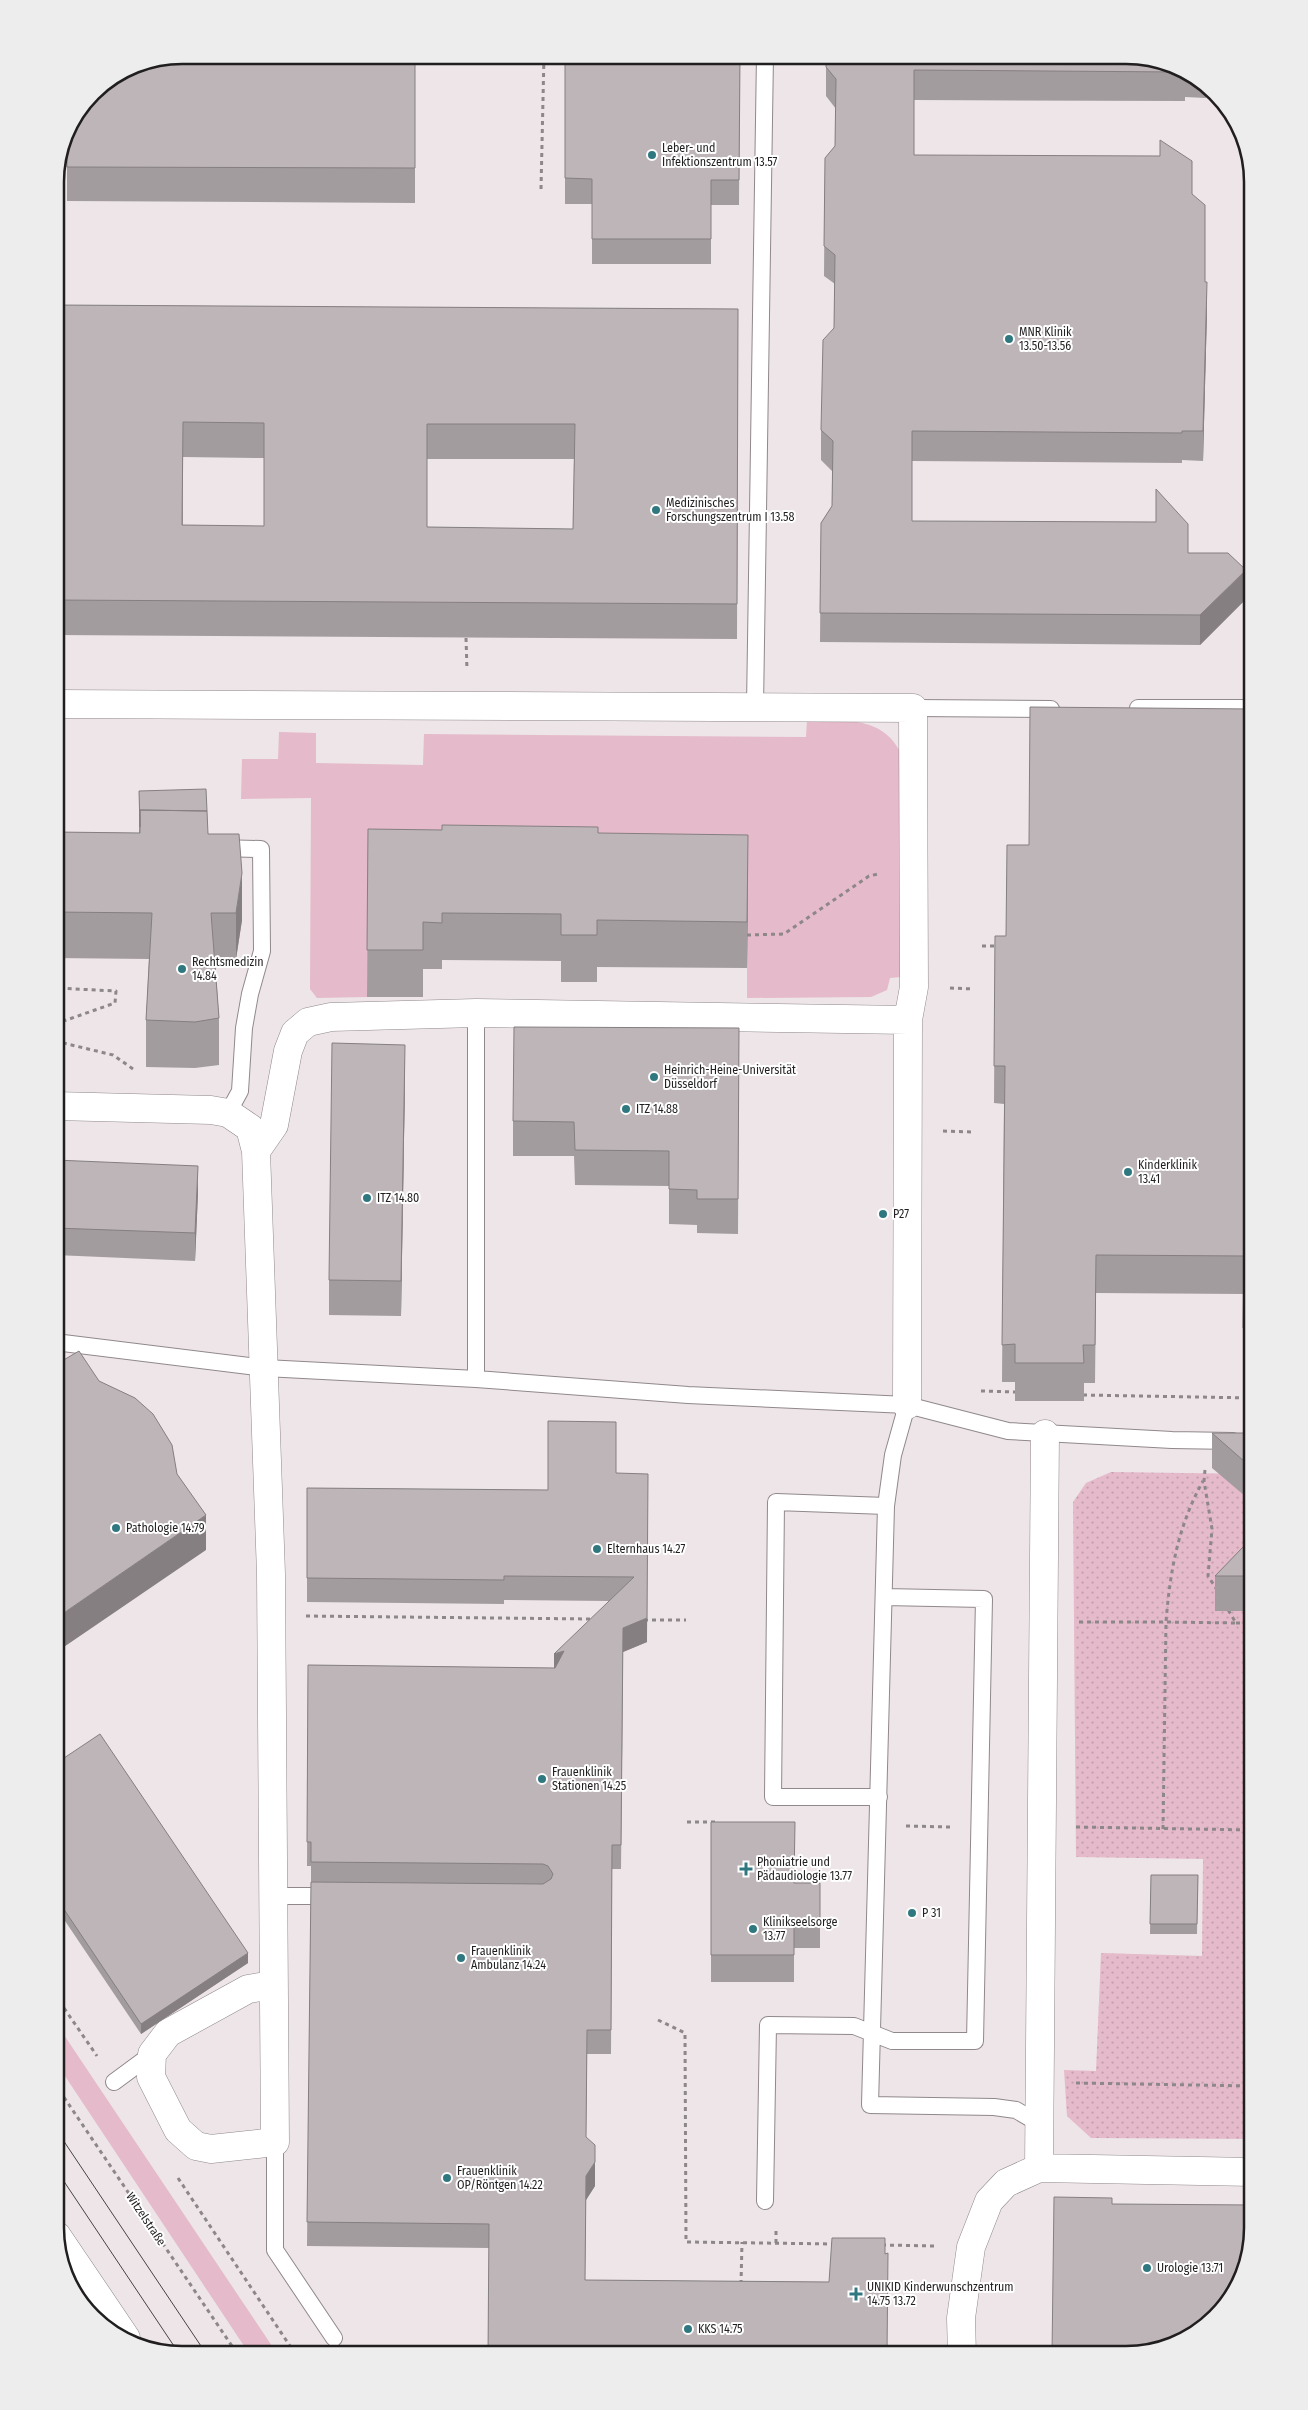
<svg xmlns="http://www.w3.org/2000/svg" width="1308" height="2410" font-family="'Fira Sans Condensed',sans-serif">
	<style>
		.green { fill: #e5baca }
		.park { fill: url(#park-dots) }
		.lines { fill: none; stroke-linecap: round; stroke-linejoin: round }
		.service-casing { stroke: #90888b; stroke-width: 18 }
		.minor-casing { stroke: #90888b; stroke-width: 29 }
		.primary-casing { stroke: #90888b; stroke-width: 29 }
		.path { stroke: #8d8789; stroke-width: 3; stroke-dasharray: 4 4; stroke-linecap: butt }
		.service { stroke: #fff; stroke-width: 16 }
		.minor { stroke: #fff; stroke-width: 28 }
		.primary { stroke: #fff; stroke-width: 28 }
		.tram { stroke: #474344; stroke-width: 1 }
		.wall { fill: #a39c9e; fill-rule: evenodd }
		.shaded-wall { fill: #857f81 }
		.building { fill: #beb5b8; stroke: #857f81; fill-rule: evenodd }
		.poi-dot { fill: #307880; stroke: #fff; stroke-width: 2 }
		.labels { text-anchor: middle; stroke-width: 4; stroke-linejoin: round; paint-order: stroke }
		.poi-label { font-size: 12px; fill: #211e1f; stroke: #fff; text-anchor: start }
		.street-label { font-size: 12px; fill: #211e1f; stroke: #fff }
		.rim { fill: none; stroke: #211e1f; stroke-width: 2.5 }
	</style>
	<defs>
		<pattern id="park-dots" width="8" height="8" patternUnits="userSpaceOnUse" patternTransform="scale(1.25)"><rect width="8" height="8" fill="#e5baca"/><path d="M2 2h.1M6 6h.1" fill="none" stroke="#c49fad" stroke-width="1.8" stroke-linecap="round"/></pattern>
	</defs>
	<rect width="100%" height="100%" fill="#ede5e8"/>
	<path class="green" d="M 807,720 C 850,721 888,715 905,763 L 901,977 L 890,978 L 887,990 L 871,997 L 747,998 L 747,935 L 368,876 L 367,997 L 317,998 L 310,989 L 311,798 L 241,799 L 242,759 L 278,759 L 279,732 L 316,733 L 316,763 L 423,765 L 424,734 L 806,737 Z
		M 55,2022 L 58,2026 L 278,2355 L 250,2355 L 55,2061 Z"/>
	<path class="park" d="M 1111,1472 L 1253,1474 L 1253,2139 L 1091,2138 L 1067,2116 L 1064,2070 L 1096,2071 L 1101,1953 L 1202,1956 L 1203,1859 L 1076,1857 L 1073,1502 L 1086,1483 Z"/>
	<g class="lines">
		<defs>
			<path id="service" d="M 755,707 L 765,55
				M 913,708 L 1051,709
				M 1138,708 L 1253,708
				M 219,848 L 261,849 L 262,951 L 250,994 L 244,1028 L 240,1091 L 228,1113
				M 476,1013 L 476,1379
				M 55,1342 L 265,1368 L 476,1379 L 688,1395 L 907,1405 L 1008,1431 L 1172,1440 L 1233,1441
				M 886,1506 L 893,1455 L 907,1405
				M 879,1797 L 773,1797 L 776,1502 L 886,1506 L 870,2105 L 994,2107 L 1016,2110 L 1040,2124
				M 273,1896 L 333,1896
				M 114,2082 L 152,2054
				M 275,2142 L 275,2250 L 334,2338
				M 765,2201 L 768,2025 L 854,2026 L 892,2041 L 975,2041 L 984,1599 L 884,1597"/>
			<path id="minor" d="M 55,704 L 913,708 L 914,987 L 908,1020 L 907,1405
				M 55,1106 L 211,1110 L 228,1113 L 250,1128 L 256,1151 L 271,1574 L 275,2142 L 211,2149 L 196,2146 L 178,2130 L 151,2077 L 152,2054 L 168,2033 L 248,1989 L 273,1985
				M 256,1151 L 274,1125 L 288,1051 L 295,1033 L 308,1022 L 331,1017 L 476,1013 L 908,1020
				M 1039,2168 L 1045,1434
				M 962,2355 L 961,2318 L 971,2247 L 989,2201 L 1006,2183 L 1039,2168 L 1253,2172"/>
			<path id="primary" d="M 57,2236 L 126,2338"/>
		</defs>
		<use href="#service" class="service-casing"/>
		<use href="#minor" class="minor-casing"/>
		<use href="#primary" class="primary-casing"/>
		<path class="path" d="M 541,189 L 544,55
			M 466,638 L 467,670
			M 747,935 L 784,934 L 869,876 L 878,874
			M 982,946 L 999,946
			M 950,988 L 973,989
			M 55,1024 L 115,1003 L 116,991 L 55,988
			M 55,1041 L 113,1055 L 136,1071
			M 943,1131 L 972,1132
			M 981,1391 L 1015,1392
			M 1083,1395 L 1253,1398
			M 1205,1470 L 1204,1481 L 1212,1529 L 1208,1576 L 1217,1590
			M 306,1616 L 593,1619
			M 644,1620 L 686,1620
			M 1079,1622 L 1166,1622 C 1170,1571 1178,1526 1203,1481
			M 1236,1623 L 1253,1623
			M 687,1822 L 715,1822
			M 906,1826 L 950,1827
			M 1076,1827 L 1253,1830
			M 1163,1829 L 1166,1622 L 1236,1623 L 1227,1608
			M 55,1995 L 97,2056
			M 658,2020 L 685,2033 L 686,2242 L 836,2244
			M 1076,2083 L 1253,2086
			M 55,2084 L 238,2355
			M 178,2178 L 296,2355
			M 776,2243 L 776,2229
			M 882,2245 L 936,2246
			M 741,2284 L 742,2242"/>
		<use href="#service" class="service"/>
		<use href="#minor" class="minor"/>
		<use href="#primary" class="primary"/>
		<path class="tram" d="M 55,2128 L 207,2355
			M 55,2168 L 180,2355"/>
	</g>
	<path class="wall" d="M 415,55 L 415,203 L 67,201 L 67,130 Z
		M 565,55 L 740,55 L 739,205 L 711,205 L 711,264 L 592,264 L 592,204 L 565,204 Z
		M 826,55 L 1135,55 L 1203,81 L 1206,85 L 1206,98 L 1185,97 L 1185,101 L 914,100 L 914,155 L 1192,194 L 1205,282 L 1207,311 L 1203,461 L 1182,460 L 1182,463 L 912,461 L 912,521 L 1188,553 L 1246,599 L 1200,645 L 820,642 L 821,523 L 832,506 L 832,471 L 821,460 L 821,430 L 834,328 L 835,284 L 824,276 L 825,158 L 835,146 L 836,109 L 826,96 Z
		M 55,305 L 738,309 L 737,639 L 55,635 ZM 183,457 L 264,458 L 264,526 L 183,525 ZM 427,459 L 574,459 L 573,529 L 427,527 Z
		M 1253,709 L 1253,1366 L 1243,1366 L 1243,1294 L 1096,1293 L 1095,1383 L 1084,1383 L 1084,1401 L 1015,1401 L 1015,1382 L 1002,1382 L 1004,1104 L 994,1103 L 995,936 L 1006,936 L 1029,845 Z
		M 139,791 L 208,834 L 242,920 L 236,959 L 215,959 L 219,1018 L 219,1065 L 195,1068 L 146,1067 L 146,1020 L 149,959 L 55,958 L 55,832 L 139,833 Z
		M 368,829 L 598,833 L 748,882 L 747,968 L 597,967 L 597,982 L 561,982 L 561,961 L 442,960 L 442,969 L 423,969 L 423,997 L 367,997 Z
		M 739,1028 L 738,1234 L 697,1233 L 697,1225 L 669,1224 L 669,1186 L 575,1185 L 574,1156 L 513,1156 L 513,1121 Z
		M 405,1080 L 401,1316 L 329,1315 L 329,1280 Z
		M 55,1160 L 198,1193 L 195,1261 L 55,1255 Z
		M 1212,1433 L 1253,1433 L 1253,1611 L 1215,1611 L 1215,1576 L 1244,1546 L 1245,1496 L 1212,1468 Z
		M 616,1473 L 647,1642 L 623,1652 L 621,1869 L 612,1869 L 611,2054 L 587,2054 L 586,2137 L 595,2186 L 586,2200 L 585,2280 L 829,2282 L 885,2254 L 887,2355 L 488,2355 L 489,2248 L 307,2246 L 311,1882 L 311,1866 L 307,1866 L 308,1665 L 554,1668 L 609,1601 L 504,1600 L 504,1604 L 307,1602 L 307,1488 L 548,1490 Z
		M 55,1764 L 248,1963 L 141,2034 L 55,1906 Z
		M 711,1822 L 794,1883 L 820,1883 L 820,1948 L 794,1948 L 794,1982 L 711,1982 Z
		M 1151,1875 L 1198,1875 L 1197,1934 L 1150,1934 Z"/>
	<path class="shaded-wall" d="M 1207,282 L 1207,311 L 1203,461 L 1203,431 Z
		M 1246,570 L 1246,599 L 1200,645 L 1200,615 Z
		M 748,835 L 748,882 L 747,968 L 747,922 Z
		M 242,873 L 242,920 L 236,959 L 236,913 Z
		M 405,1045 L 405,1080 L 401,1316 L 401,1281 Z
		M 198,1166 L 198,1193 L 195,1261 L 195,1233 Z
		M 648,1474 L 647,1642 L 623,1652 L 621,1869 L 623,1628 L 647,1618 Z
		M 206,1515 L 206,1550 L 55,1653 L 55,1619 Z
		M 564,1651 L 554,1678 L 554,1654 Z
		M 248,1953 L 248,1963 L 141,2034 L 141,2024 Z
		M 595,2162 L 595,2186 L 586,2200 L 586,2176 Z"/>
	<path class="building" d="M 182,55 L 415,55 L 415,168 L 67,167 L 67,130 L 92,92 L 134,65 Z
		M 565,55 L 740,55 L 739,180 L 711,180 L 711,239 L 592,239 L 592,179 L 565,178 Z
		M 826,55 L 1135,55 L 1178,72 L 914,70 L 914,155 L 1160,156 L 1160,140 L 1192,161 L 1192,194 L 1205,205 L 1205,282 L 1207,282 L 1203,431 L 1182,431 L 1182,433 L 912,431 L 912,521 L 1156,522 L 1156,489 L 1188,524 L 1188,553 L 1228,553 L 1246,570 L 1200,615 L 820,613 L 821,523 L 832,506 L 833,441 L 821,430 L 823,340 L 834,328 L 835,255 L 824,246 L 825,158 L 835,146 L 836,79 L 826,67 Z
		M 55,305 L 738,309 L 737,604 L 55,600 ZM 183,422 L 264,423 L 264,526 L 182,525 ZM 427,424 L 575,424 L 573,529 L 427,527 Z
		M 1030,707 L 1253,709 L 1253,1328 L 1243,1328 L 1244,1256 L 1096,1255 L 1095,1345 L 1083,1345 L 1084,1363 L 1015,1363 L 1015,1344 L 1002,1345 L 1005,1066 L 994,1066 L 995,936 L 1006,936 L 1007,845 L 1029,845 Z
		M 206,789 L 207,811 L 140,810 L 140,827 L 139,791 Z
		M 140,810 L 207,811 L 208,834 L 239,834 L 242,873 L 236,913 L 211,913 L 219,1018 L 195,1022 L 146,1020 L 152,913 L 55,912 L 55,832 L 140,833 Z
		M 442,825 L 598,827 L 598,833 L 748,835 L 747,922 L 597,920 L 597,935 L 561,935 L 561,914 L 442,913 L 442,923 L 423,922 L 423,950 L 367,950 L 368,829 L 442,830 Z
		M 514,1027 L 739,1028 L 738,1199 L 697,1199 L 697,1190 L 669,1189 L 669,1151 L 575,1150 L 574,1122 L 513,1121 Z
		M 332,1043 L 405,1045 L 401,1281 L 329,1280 Z
		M 55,1160 L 198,1166 L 195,1233 L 55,1228 Z
		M 79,1351 L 99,1381 L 135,1398 L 153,1414 L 172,1445 L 177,1474 L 206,1515 L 55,1619 L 55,1536 L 56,1535 L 55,1534 L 55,1365 Z
		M 548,1421 L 616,1422 L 616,1473 L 648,1474 L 647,1618 L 623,1628 L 621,1845 L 612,1845 L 611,2030 L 587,2030 L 586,2137 L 595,2145 L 595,2162 L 586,2176 L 585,2280 L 829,2282 L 832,2238 L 885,2238 L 885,2254 L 888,2253 L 887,2355 L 488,2355 L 489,2224 L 307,2222 L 311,1882 L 543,1884 L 551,1879 L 553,1874 L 548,1866 L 543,1864 L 311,1862 L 311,1842 L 307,1842 L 308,1665 L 555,1668 L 564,1651 L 554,1654 L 634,1577 L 504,1576 L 504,1580 L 307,1578 L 307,1488 L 548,1490 Z
		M 1212,1433 L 1253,1433 L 1253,1576 L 1215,1576 L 1244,1546 L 1245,1462 Z
		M 100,1734 L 248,1953 L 141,2024 L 55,1896 L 55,1764 Z
		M 711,1822 L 795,1822 L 794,1883 L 820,1883 L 820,1921 L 794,1921 L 794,1955 L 711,1955 Z
		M 1151,1875 L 1198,1875 L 1197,1924 L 1150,1924 Z
		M 1054,2197 L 1112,2198 L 1112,2204 L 1253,2205 L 1253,2228 L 1232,2298 L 1175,2345 L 1126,2355 L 1052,2355 Z"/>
	<g class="poi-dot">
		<circle cx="652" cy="155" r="5"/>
		<circle cx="1009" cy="339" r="5"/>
		<circle cx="656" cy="510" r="5"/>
		<circle cx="182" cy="969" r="5"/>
		<circle cx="654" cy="1077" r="5"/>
		<circle cx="626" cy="1109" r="5"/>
		<circle cx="1128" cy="1172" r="5"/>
		<circle cx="367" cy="1198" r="5"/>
		<circle cx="883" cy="1214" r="5"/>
		<circle cx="116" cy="1528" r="5"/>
		<circle cx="597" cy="1549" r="5"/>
		<circle cx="542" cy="1779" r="5"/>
		<path d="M743.5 1861.5h5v5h5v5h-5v5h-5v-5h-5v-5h5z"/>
		<circle cx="912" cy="1913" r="5"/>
		<circle cx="753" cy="1929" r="5"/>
		<circle cx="461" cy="1958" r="5"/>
		<circle cx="447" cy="2178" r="5"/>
		<circle cx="1147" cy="2268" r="5"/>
		<path d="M853.5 2286.5h5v5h5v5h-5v5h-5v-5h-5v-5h5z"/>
		<circle cx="688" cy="2329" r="5"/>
	</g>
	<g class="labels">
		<g class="poi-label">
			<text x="662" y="152">Leber- und<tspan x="662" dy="14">Infektionszentrum 13.57</tspan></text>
			<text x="1019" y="336">MNR Klinik<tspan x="1019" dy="14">13.50-13.56</tspan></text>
			<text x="666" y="507">Medizinisches<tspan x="666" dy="14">Forschungszentrum I 13.58</tspan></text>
			<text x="192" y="966">Rechtsmedizin<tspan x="192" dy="14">14.84</tspan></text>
			<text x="664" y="1074">Heinrich-Heine-Universität<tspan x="664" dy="14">Düsseldorf</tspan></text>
			<text x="636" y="1113">ITZ 14.88</text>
			<text x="1138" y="1169">Kinderklinik<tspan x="1138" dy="14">13.41</tspan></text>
			<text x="377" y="1202">ITZ 14.80</text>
			<text x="893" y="1218">P27</text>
			<text x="126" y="1532">Pathologie 14.79</text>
			<text x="607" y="1553">Elternhaus 14.27</text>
			<text x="552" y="1776">Frauenklinik<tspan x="552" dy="14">Stationen 14.25</tspan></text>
			<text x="757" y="1866">Phoniatrie und<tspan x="757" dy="14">Pädaudiologie 13.77</tspan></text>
			<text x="922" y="1917">P 31</text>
			<text x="763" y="1926">Klinikseelsorge<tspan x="763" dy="14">13.77</tspan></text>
			<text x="471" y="1955">Frauenklinik<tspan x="471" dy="14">Ambulanz 14.24</tspan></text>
			<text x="457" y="2175">Frauenklinik<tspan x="457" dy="14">OP/Röntgen 14.22</tspan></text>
			<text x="1157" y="2272">Urologie 13.71</text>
			<text x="867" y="2291">UNIKID Kinderwunschzentrum<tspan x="867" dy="14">14.75 13.72</tspan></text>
			<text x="698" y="2333">KKS 14.75</text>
		</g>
		<g class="street-label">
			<text transform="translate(146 2219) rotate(56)" y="4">Witzelstraße</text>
		</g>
	</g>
	<path d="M0 0H1308V2410H0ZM182 64H1126A118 118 0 0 1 1244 182V2228A118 118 0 0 1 1126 2346H182A118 118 0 0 1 64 2228V182A118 118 0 0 1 182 64Z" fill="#ededed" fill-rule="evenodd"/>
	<path class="rim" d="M182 64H1126A118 118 0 0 1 1244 182V2228A118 118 0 0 1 1126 2346H182A118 118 0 0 1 64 2228V182A118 118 0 0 1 182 64Z"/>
</svg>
